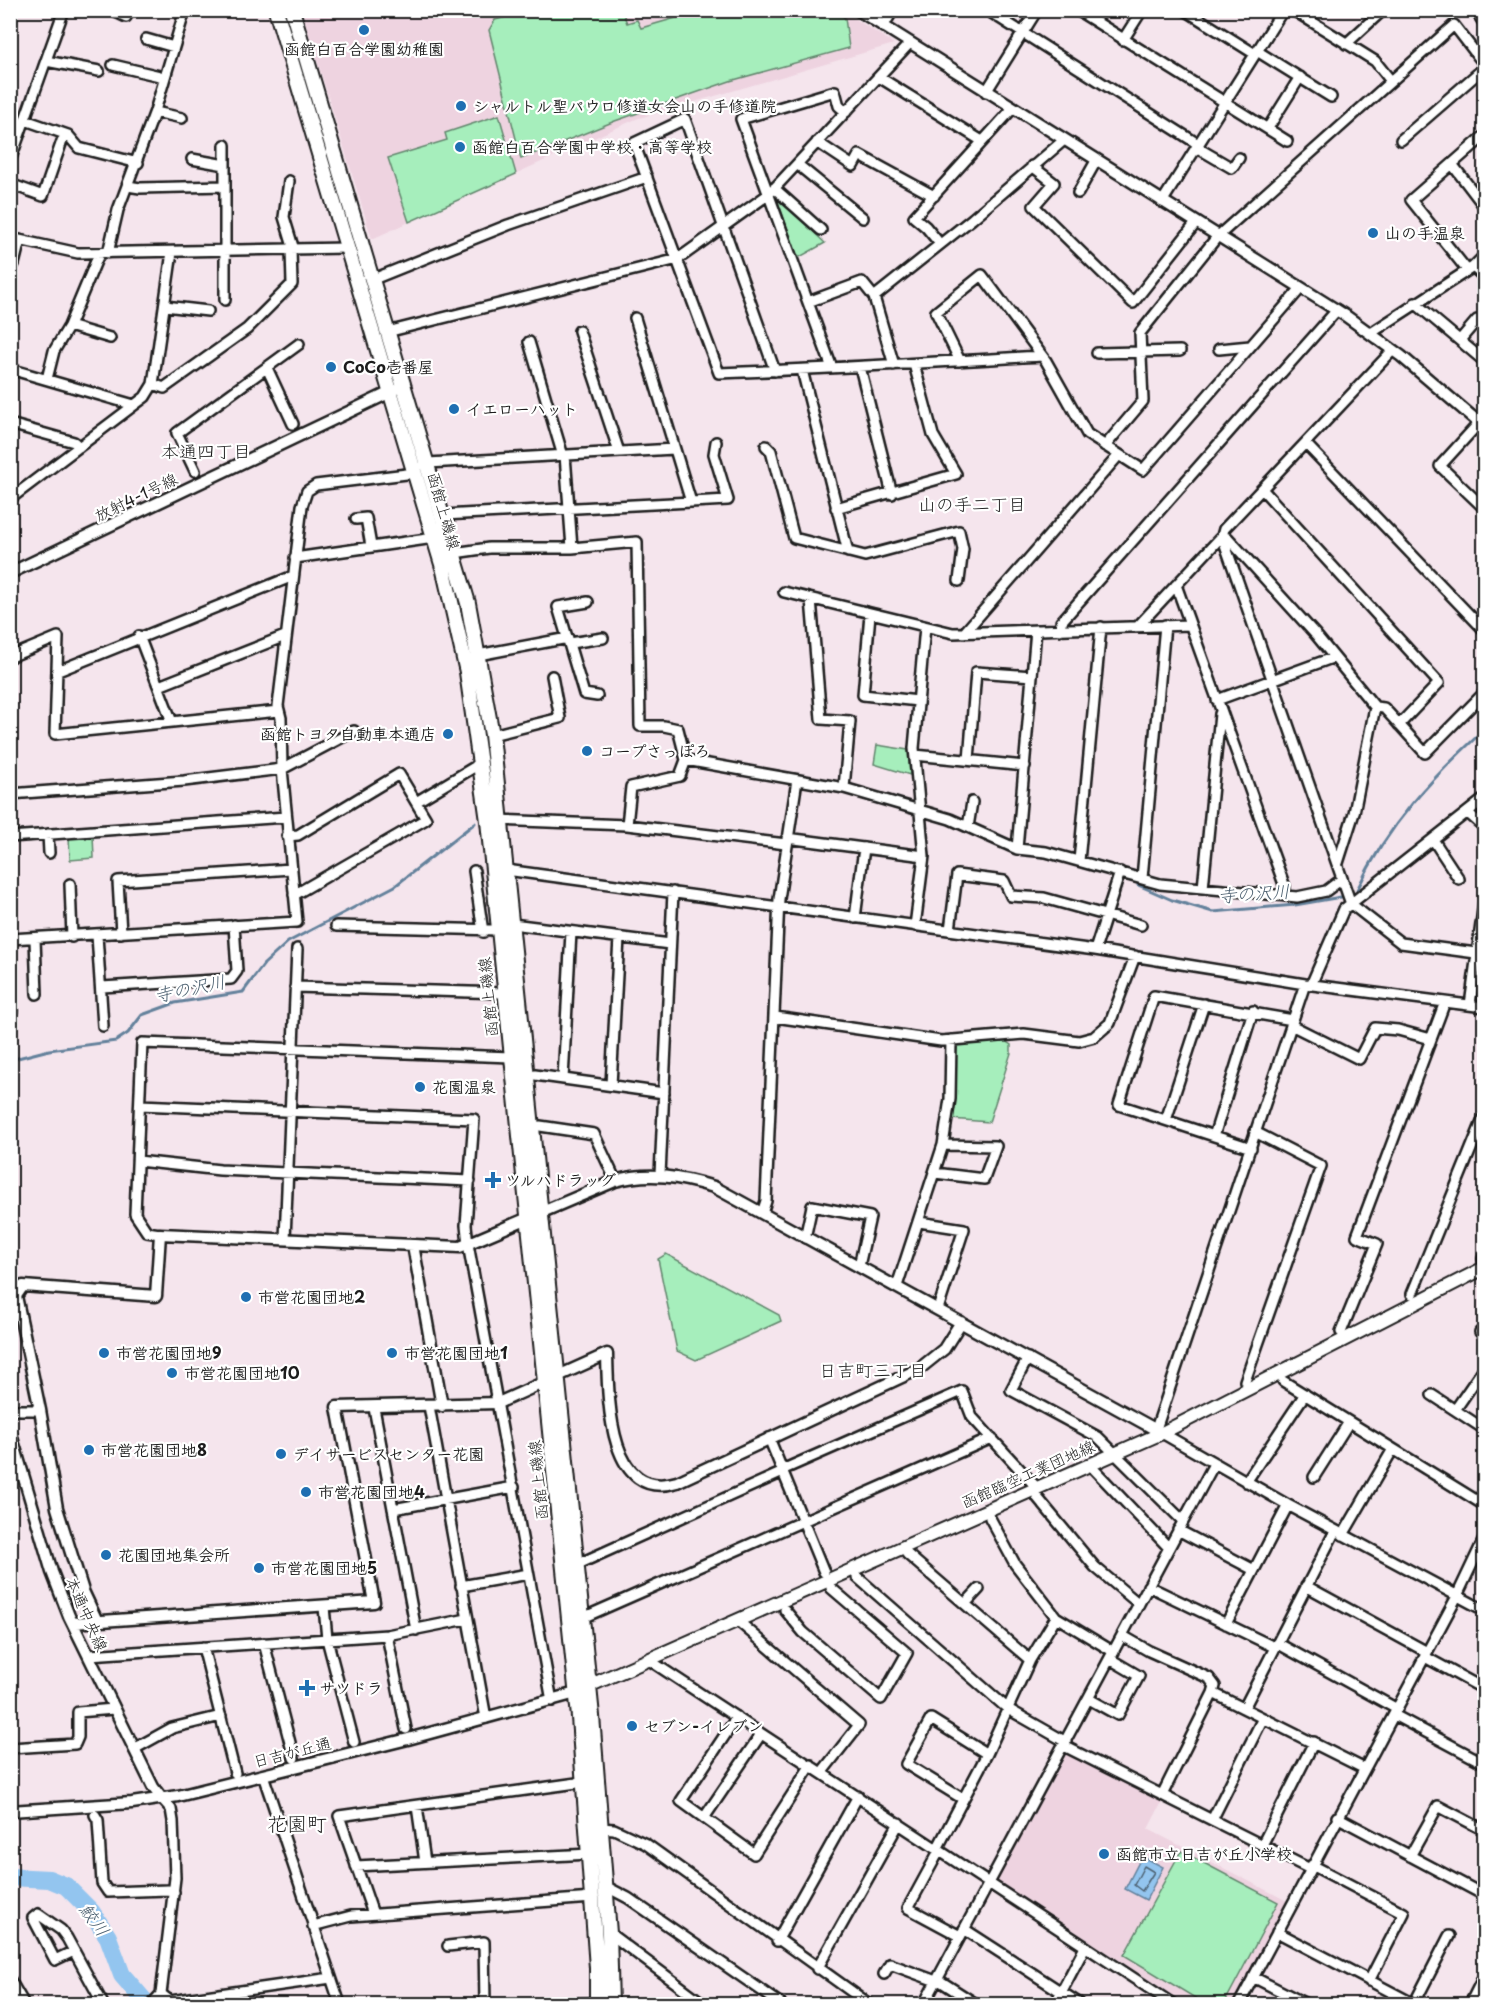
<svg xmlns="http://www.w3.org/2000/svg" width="1495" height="2015" font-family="'Playpen Sans','Klee One',sans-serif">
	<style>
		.built { fill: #eed3e0 }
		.green { fill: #a6eebc; stroke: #61856c; stroke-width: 1.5 }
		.water { fill: #93c5ef; stroke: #63819b; stroke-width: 1.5 }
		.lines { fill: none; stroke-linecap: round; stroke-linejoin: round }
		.shore { stroke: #4c6070; stroke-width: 1.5 }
		.stream { stroke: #63819b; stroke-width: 3 }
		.river { stroke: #93c5ef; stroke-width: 18 }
		.minor-casing { stroke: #1c1c1c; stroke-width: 14 }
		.tertiary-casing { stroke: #1c1c1c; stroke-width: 15 }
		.secondary-casing { stroke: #1c1c1c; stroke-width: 16 }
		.primary-casing { stroke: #1c1c1c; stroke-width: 18 }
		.minor { stroke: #fff; stroke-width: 9 }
		.tertiary { stroke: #fff; stroke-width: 10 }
		.secondary { stroke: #fff; stroke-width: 12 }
		.primary { stroke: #fff; stroke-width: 14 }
		.poi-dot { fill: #1f6fb2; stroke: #fff; stroke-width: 2 }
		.labels { text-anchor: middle; stroke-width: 4.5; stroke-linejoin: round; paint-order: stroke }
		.poi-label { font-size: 16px; font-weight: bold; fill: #1c1c1c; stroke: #fff; text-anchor: start }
		.street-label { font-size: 16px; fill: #1c1c1c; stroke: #fff }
		.neighbourhood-label { font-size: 18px; fill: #1c1c1c; stroke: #fff }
		.water-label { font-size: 18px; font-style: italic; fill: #4c6070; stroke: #fff }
		.quarter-label { font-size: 20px; fill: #1c1c1c; stroke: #fff }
	</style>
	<rect width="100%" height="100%" fill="#f5e5ed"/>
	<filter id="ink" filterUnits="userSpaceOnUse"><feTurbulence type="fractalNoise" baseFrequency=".0167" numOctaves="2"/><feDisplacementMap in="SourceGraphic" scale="12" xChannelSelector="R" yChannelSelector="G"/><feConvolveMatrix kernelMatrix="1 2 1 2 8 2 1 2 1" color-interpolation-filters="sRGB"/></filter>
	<g filter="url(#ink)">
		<path class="built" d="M 302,11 L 843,11 L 894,44 L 636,119 L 372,239 Z
			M 1067,1752 L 1162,1802 L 1148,1829 L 1287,1901 L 1232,2004 L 1186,2004 L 999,1882 L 998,1880 Z"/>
		<path class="green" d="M 833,10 L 845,18 L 849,48 L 730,81 L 615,121 L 521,159 L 489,30 L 495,20 L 529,11 L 622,11 L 627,23 L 637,20 L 641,28 L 700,11 Z
			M 499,115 L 516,174 L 409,222 L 388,158 L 447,140 L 445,133 Z
			M 776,196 L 825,243 L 798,258 Z
			M 877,745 L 908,750 L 910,775 L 874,764 Z
			M 93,835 L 94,858 L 70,860 L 69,837 Z
			M 1005,1041 L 1011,1045 L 1011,1053 L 989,1122 L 951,1119 L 957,1045 Z
			M 666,1254 L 779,1315 L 781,1321 L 696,1360 L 677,1351 L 658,1259 Z
			M 1181,1851 L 1278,1902 L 1224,2004 L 1205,2004 L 1124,1955 Z"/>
		<path class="water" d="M 1142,1856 L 1163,1867 L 1146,1900 L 1125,1889 Z"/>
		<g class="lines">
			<path class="shore" d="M 1144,1866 L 1154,1872 L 1142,1891 L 1134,1885 Z"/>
			<path class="stream" d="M 1138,885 L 1172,900 L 1213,912 L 1295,905 L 1341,897
				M 1357,890 C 1388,824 1432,778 1484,730
				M 10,1060 L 49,1050 L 116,1041 L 128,1033 L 142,1015 L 175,1003 L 243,992 L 264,964 L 288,942 L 395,886 L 475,823"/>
			<path class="river" d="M 10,1877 L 49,1879 L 66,1886 L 91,1911 L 108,1937 L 122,1975 L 147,2004"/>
			<defs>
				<path id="minor" d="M 111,10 L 126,17
					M 987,10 L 1198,144
					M 1077,10 L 1287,141
					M 1185,10 L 1255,54
					M 1293,10 L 1375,61 L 1391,81
					M 1475,10 L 1484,23
					M 883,27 L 893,10
					M 146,39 L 174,47
					M 1123,40 L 1142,10
					M 1346,44 L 1383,10
					M 1257,51 L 1331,97
					M 46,61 L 99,71
					M 113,65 L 164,77
					M 879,77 L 982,141
					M 986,92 L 1037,10
					M 155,112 L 182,118
					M 25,120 L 68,135 L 79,148 L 138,163
					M 1268,128 L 1300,77
					M 1401,140 L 1484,68
					M 817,142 L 853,166 L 859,155 L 934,196
					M 1196,147 L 1232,168 L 1239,158
					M 192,159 L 225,165
					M 10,161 L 64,10
					M 797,164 L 863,218
					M 1452,164 L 1484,206
					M 1032,166 L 1054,183 L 1034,206 L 1133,303 L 1196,223
					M 289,181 L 284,217 L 294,250
					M 10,184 L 43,196 L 62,141 L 68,135
					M 128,186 L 140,188 L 225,186
					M 774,188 L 821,230
					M 1078,193 L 1096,161
					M 1162,202 L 1283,10
					M 10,238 L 78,253 L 347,248
					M 940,244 L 926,227 L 914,217 L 1013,108
					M 108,253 L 118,210 L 155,111 L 185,10
					M 14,264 L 20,240
					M 1473,267 L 1484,277
					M 1467,270 L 1411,200 L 1484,136
					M 371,280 L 508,225 L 647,177
					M 874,297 L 972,219 L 1064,140
					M 225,300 L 225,145
					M 808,302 L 862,282 L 874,297 L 894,365
					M 1415,303 L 1484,361
					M 165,306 L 208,311
					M 635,318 L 691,502 L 728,500 L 714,454 L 716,442
					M 69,326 L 110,338
					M 579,331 L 619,452
					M 387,332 L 678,259 L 769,194 L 909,44
					M 1371,333 L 1473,267 L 1484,256
					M 1460,340 L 1477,320
					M 529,342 L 563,456
					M 1219,349 L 1250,346
					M 1097,353 L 1180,351
					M 960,361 L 936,312 L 982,275 L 1046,361 L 1087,434 L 1143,470 L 1301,288
					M 860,367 L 892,494
					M 267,368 L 293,424
					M 832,368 L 741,119 L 835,91 L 839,106 L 846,112
					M 10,369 L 134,405
					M 802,370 L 848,552
					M 775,371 L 685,119 L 634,143 L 719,373 C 827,369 934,362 1042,356
					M 47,379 L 54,351 L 69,326 L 99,254
					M 153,384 L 164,388 L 247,329 L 292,284 L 291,250
					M 1479,423 L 1440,466 L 1484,508
					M 10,424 L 74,442 L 79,447
					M 1306,444 L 1484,630
					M 766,446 L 771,451 L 794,538 L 865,556 L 959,531 L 963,549 L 959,581
					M 1105,446 L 1143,401 L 1140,333 L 1217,237 L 1454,25 L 1484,64
					M 565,455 L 572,548
					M 428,463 L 674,449
					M 195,471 L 177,433 L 299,344
					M 1262,489 L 1439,683 L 1399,725
					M 10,499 L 145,397 L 153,384 L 172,252
					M 836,508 L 956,474 L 933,435 L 914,364
					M 443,515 L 691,502
					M 356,519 L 366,518 L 371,546
					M 1222,536 L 1351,904 L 1401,943 L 1476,953
					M 1222,536 L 1228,538 L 1316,635 L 1375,707 L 1384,708 L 1425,753 L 1484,693
					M 454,553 L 489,548 L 572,548 L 637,542 L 640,726 L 664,726 L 678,729 L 686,760 L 680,776 L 631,787 L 627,825
					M 295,558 L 434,538
					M 1176,585 L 1285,887 L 1285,896
					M 784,592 L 953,633 L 1190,625
					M 811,599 L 821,719 L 850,721 L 844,788
					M 588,602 L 558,607 L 584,694 L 597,696
					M 870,614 L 863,695 L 918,701
					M 1138,626 L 1222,536 L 1224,529 L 1393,350
					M 1060,630 L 1061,622 L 1337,310
					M 964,633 L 1119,455
					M 139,636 L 172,722
					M 570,643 L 603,638
					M 478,655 L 568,638
					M 10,657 L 58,637 L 55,734 L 279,711
					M 58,671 L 293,576
					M 159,686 L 285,636
					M 1217,700 L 1332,658
					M 492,735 L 560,718 L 552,676
					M 915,755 L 1025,766
					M 686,760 L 844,788 L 950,819 L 1017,849 L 1046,852 L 1160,884 L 1297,897 L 1326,891 L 1342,879
					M 969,760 L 976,672 L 1032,676
					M 10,794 L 184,781 L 282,769 L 354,731
					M 416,802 L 481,763
					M 1468,813 L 1484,827
					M 496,820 L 627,825 L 786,844
					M 968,827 L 972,802
					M 48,834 L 49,853
					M 287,836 L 298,835 L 399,774 L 426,819 L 294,895
					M 10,837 L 286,817
					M 787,838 L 924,856
					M 1434,841 L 1459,879
					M 1017,849 L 1036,630
					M 1079,861 L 1101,627
					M 1338,863 L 1354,813 L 1375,707
					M 506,870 L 1095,950 L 1305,984 L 1484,1007
					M 474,871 L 483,932
					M 1142,878 L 1165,625
					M 70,884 L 72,937
					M 1203,888 L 1220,714
					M 855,918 L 864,848
					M 512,924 L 670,944
					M 336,926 L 498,930
					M 915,926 L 924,856 L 914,748 L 925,627
					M 950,930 L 957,875 L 1004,881 L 1011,896 L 1044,898 L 1141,925
					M 121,933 L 118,881 L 291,869
					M 97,935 L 103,1026
					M 10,939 L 297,922 L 282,769 L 281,718 L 278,706 L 302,506 L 307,491 L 316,485 L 415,473
					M 35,939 L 37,994
					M 1095,950 L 1120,872
					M 10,969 L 12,1011
					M 1311,985 L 1344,909 L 1484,799
					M 102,987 L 231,979 L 237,971 L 234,925
					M 295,987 L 504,993
					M 1470,1005 L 1484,902
					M 775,1017 L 941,1041 L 1024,1034 L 1079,1041 L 1094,1037 L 1110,1023 L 1135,956
					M 1291,1025 L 1359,1059 L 1375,1028 L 1398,1030 L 1431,1039
					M 535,1075 L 664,1093
					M 563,1079 L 571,932
					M 611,1085 L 619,938
					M 140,1105 L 474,1119 L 466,1225 L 468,1244 L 552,1701
					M 1166,1120 L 1204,1004
					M 540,1126 L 594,1134 L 613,1175
					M 1214,1136 L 1253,1011
					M 1251,1148 L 1119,1105 L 1154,996 L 1293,1020
					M 138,1161 L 220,1170 L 470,1181
					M 935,1173 L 984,1179 L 996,1146 L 943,1145
					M 660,1175 L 673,892
					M 762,1213 L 766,1201 L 779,899 L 797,780
					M 919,1222 L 964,1229 L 938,1309
					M 160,1234 L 147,1232 L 135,1214 L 142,1043 L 511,1057
					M 805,1238 L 812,1206 L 870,1217 L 859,1266
					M 285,1239 L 297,949
					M 1483,1259 L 1484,1256
					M 897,1286 L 943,1145 L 950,1099 L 951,1040
					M 1412,1294 L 1484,1117
					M 1341,1332 L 1377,1244 L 1357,1236 L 1445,1002
					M 1480,1332 L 1484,1335
					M 1028,1358 L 1011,1390 L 1098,1437 L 1183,1521
					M 1245,1381 L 1321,1166 L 1255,1132
					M 1283,1381 L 1484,1505
					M 1432,1395 L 1484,1429
					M 429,1406 L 486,1718
					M 374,1408 L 416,1630
					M 10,1410 L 40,1410
					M 1455,1410 L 1484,1368
					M 1156,1429 L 1305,984
					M 1162,1433 L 1288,1505 L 1484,1610
					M 769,1438 L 824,1572
					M 1089,1464 L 1169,1548
					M 782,1470 L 962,1391 L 972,1417 L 1037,1488
					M 1314,1477 L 1349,1422
					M 1246,1482 L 1305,1394
					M 1037,1497 L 1095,1567 L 1139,1604
					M 393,1509 L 514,1487
					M 990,1518 L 1015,1564 L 1056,1617 L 1114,1652
					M 1178,1530 L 1254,1570
					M 1343,1535 L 1393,1449
					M 907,1554 L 1030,1660
					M 576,1565 L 783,1472
					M 857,1577 L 1008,1709 L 1066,1742
					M 461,1586 L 523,1575
					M 1148,1586 L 1274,1647
					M 1306,1586 L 1427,1652
					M 965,1604 L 979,1589
					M 324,1607 L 327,1639 L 354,1742
					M 785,1610 L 803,1632 L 881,1699 L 907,1653 L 831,1588
					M 580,1619 L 992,1438
					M 738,1621 L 859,1725 L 822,1772
					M 1226,1624 L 1288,1505
					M 387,1635 L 406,1729
					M 1123,1636 L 1149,1651 L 1209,1678 L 1215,1686 L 1213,1693
					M 264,1643 L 294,1758
					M 1277,1643 L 1397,1709
					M 203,1647 L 235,1773
					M 89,1655 L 387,1635 L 467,1619
					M 1425,1657 L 1484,1689
					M 649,1660 L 1173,2004
					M 1089,1699 L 1118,1715 L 1139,1676 L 1110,1659
					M 1244,1708 L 1335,1531
					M 1394,1715 L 1484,1763
					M 737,1717 L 681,1801 L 754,1854 L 811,1765
					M 1064,1746 L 1310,1869
					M 10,1748 L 75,1744 L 78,1737 L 78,1712 L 114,1709
					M 134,1749 L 172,1728 L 221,1716
					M 263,1775 L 340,2004
					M 1162,1795 L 1213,1693 L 1363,1768
					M 963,1799 L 906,1764 L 931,1719 L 987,1754
					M 417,1806 L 425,1862
					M 95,1815 L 98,1820 L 102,1883 L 108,1892 L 168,1890 L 174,1892
					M 1337,1817 L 1484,1895
					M 704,1818 L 759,1737
					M 1212,1820 L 1263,1718
					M 601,1828 L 614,1829 L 646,1844 L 869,2004
					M 1262,1845 L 1314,1742
					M 937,1849 L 987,1754 L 1030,1660 L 1056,1617
					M 939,1851 L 908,1908 L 960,1936
					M 1410,1856 L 1438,1806 L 1484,1830
					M 1312,1865 L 1404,1913 L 1369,1981
					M 356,1866 L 590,1854
					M 605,1886 L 628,1898 L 781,2004
					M 373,1914 L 339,1816 L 584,1782
					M 313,1926 L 351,1916 L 593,1898
					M 964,1929 L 1080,2004
					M 1277,1932 L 1414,2004
					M 609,1933 L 704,2004
					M 777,1941 L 858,1796
					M 448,1946 L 484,1942 L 485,2004
					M 74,1951 L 55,1960 L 33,1918 L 38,1914 L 61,1930 L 67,1938 L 103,2004
					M 817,1969 L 899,1823
					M 884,1974 L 890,1964 L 936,1981
					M 1253,1977 L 1306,2004
					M 937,1979 L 976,2004
					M 10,1980 L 24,2004
					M 161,1994 L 170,2001 L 331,1978
					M 152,2004 L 161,1994 L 175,1878 L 173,1821 L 171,1809 L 162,1799
					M 555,2004 L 597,2003
					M 924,2004 L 1214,1464
					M 1055,2004 L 1085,1947
					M 1239,2004 L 1455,1600 L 1484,1539
					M 1414,2004 L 1449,1936
					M 1470,2004 L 1484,1976"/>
				<path id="tertiary" d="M 858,10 L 1346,316 L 1401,356 L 1484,427
					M 10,573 L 395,390
					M 413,1245 L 442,1406
					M 10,1431 L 52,1572 L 69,1616 L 153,1787 L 162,1799
					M 97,1621 L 83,1591 L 57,1508 L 40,1410 L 16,1296 L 23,1286 L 156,1296 L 160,1234 L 460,1247 L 615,1181 C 649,1171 681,1177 714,1187 L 1162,1433
					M 73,1623 L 374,1602 L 337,1407 L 498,1403 L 607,1354 C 608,1397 608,1503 677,1482 L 919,1369 L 944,1349 L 961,1322
					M 10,1811 L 132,1803 L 178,1796 L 408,1739 L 576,1693"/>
				<path id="secondary" d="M 582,1689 L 1162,1433 L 1484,1268"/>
				<path id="primary" d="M 276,10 L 444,571 L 467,672 L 488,821 L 579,1717 L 597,1968 L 597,2004
					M 292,10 L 468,603 L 492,735 L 592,1716 L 609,1933 L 611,2004"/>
			</defs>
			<use href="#minor" class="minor-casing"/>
			<use href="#tertiary" class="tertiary-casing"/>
			<use href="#secondary" class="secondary-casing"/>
			<use href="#primary" class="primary-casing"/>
			<use href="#minor" class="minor"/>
			<use href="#tertiary" class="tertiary"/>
			<use href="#secondary" class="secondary"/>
			<use href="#primary" class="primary"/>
		</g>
	</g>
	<g class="poi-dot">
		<circle cx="364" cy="30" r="6"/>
		<circle cx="461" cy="106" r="6"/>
		<circle cx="460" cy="147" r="6"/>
		<circle cx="1373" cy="233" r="6"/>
		<circle cx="331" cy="367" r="6"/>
		<circle cx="454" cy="409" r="6"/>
		<circle cx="448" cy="734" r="6"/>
		<circle cx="587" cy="751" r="6"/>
		<circle cx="420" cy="1087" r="6"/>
		<path d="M490 1171h6v6h6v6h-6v6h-6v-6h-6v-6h6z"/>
		<circle cx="246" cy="1297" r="6"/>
		<circle cx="104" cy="1353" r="6"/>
		<circle cx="392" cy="1353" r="6"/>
		<circle cx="172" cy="1373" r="6"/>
		<circle cx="89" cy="1450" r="6"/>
		<circle cx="281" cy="1454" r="6"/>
		<circle cx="306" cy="1492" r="6"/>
		<circle cx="106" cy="1555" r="6"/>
		<circle cx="259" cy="1568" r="6"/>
		<path d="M304 1679h6v6h6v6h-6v6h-6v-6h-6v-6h6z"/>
		<circle cx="632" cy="1726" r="6"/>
		<circle cx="1104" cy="1854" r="6"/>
	</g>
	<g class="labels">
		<g class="poi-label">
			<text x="364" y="55" text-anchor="middle">函館白百合学園幼稚園</text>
			<text x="473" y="112">シャルトル聖パウロ修道女会山の手修道院</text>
			<text x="472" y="153">函館白百合学園中学校・高等学校</text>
			<text x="1385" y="239">山の手温泉</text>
			<text x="343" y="373">CoCo壱番屋</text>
			<text x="466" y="415">イエローハット</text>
			<text x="436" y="740" text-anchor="end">函館トヨタ自動車本通店</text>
			<text x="599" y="757">コープさっぽろ</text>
			<text x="432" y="1093">花園温泉</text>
			<text x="505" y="1186">ツルハドラッグ</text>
			<text x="258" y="1303">市営花園団地2</text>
			<text x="116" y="1359">市営花園団地9</text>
			<text x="404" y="1359">市営花園団地1</text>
			<text x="184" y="1379">市営花園団地10</text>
			<text x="101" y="1456">市営花園団地8</text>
			<text x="293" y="1460">デイサービスセンター花園</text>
			<text x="318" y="1498">市営花園団地4</text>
			<text x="118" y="1561">花園団地集会所</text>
			<text x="271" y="1574">市営花園団地5</text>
			<text x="319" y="1694">サツドラ</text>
			<text x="644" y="1732">セブン-イレブン</text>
			<text x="1116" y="1860">函館市立日吉が丘小学校</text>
		</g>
		<g class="street-label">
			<text transform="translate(136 497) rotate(-26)" y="6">放射4-1号線</text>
			<text transform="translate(444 511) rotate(74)" y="6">函館上磯線</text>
			<text transform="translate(488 997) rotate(-96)" y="6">函館上磯線</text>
			<text transform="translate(1028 1474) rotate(-24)" y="6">函館臨空工業団地線</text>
			<text transform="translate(538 1480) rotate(-96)" y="6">函館上磯線</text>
			<text transform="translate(87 1614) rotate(66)" y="6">本通中央線</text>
			<text transform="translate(292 1752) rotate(-14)" y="6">日吉が丘通</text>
		</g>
		<g class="neighbourhood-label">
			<text x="206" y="458">本通四丁目</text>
			<text x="972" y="511">山の手二丁目</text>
			<text x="873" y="1377">日吉町三丁目</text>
		</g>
		<g class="water-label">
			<text transform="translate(1254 894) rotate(-4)" y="6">寺の沢川</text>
			<text transform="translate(190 989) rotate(-12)" y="6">寺の沢川</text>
			<text transform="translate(94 1920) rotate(54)" y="6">鮫川</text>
		</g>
		<g class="quarter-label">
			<text x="297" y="1831">花園町</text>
		</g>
	</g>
	<rect width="1495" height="2015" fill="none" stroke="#fff" stroke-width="36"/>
	<rect x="18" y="18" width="1459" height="1979" fill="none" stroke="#1c1c1c" stroke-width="2" filter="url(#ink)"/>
</svg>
